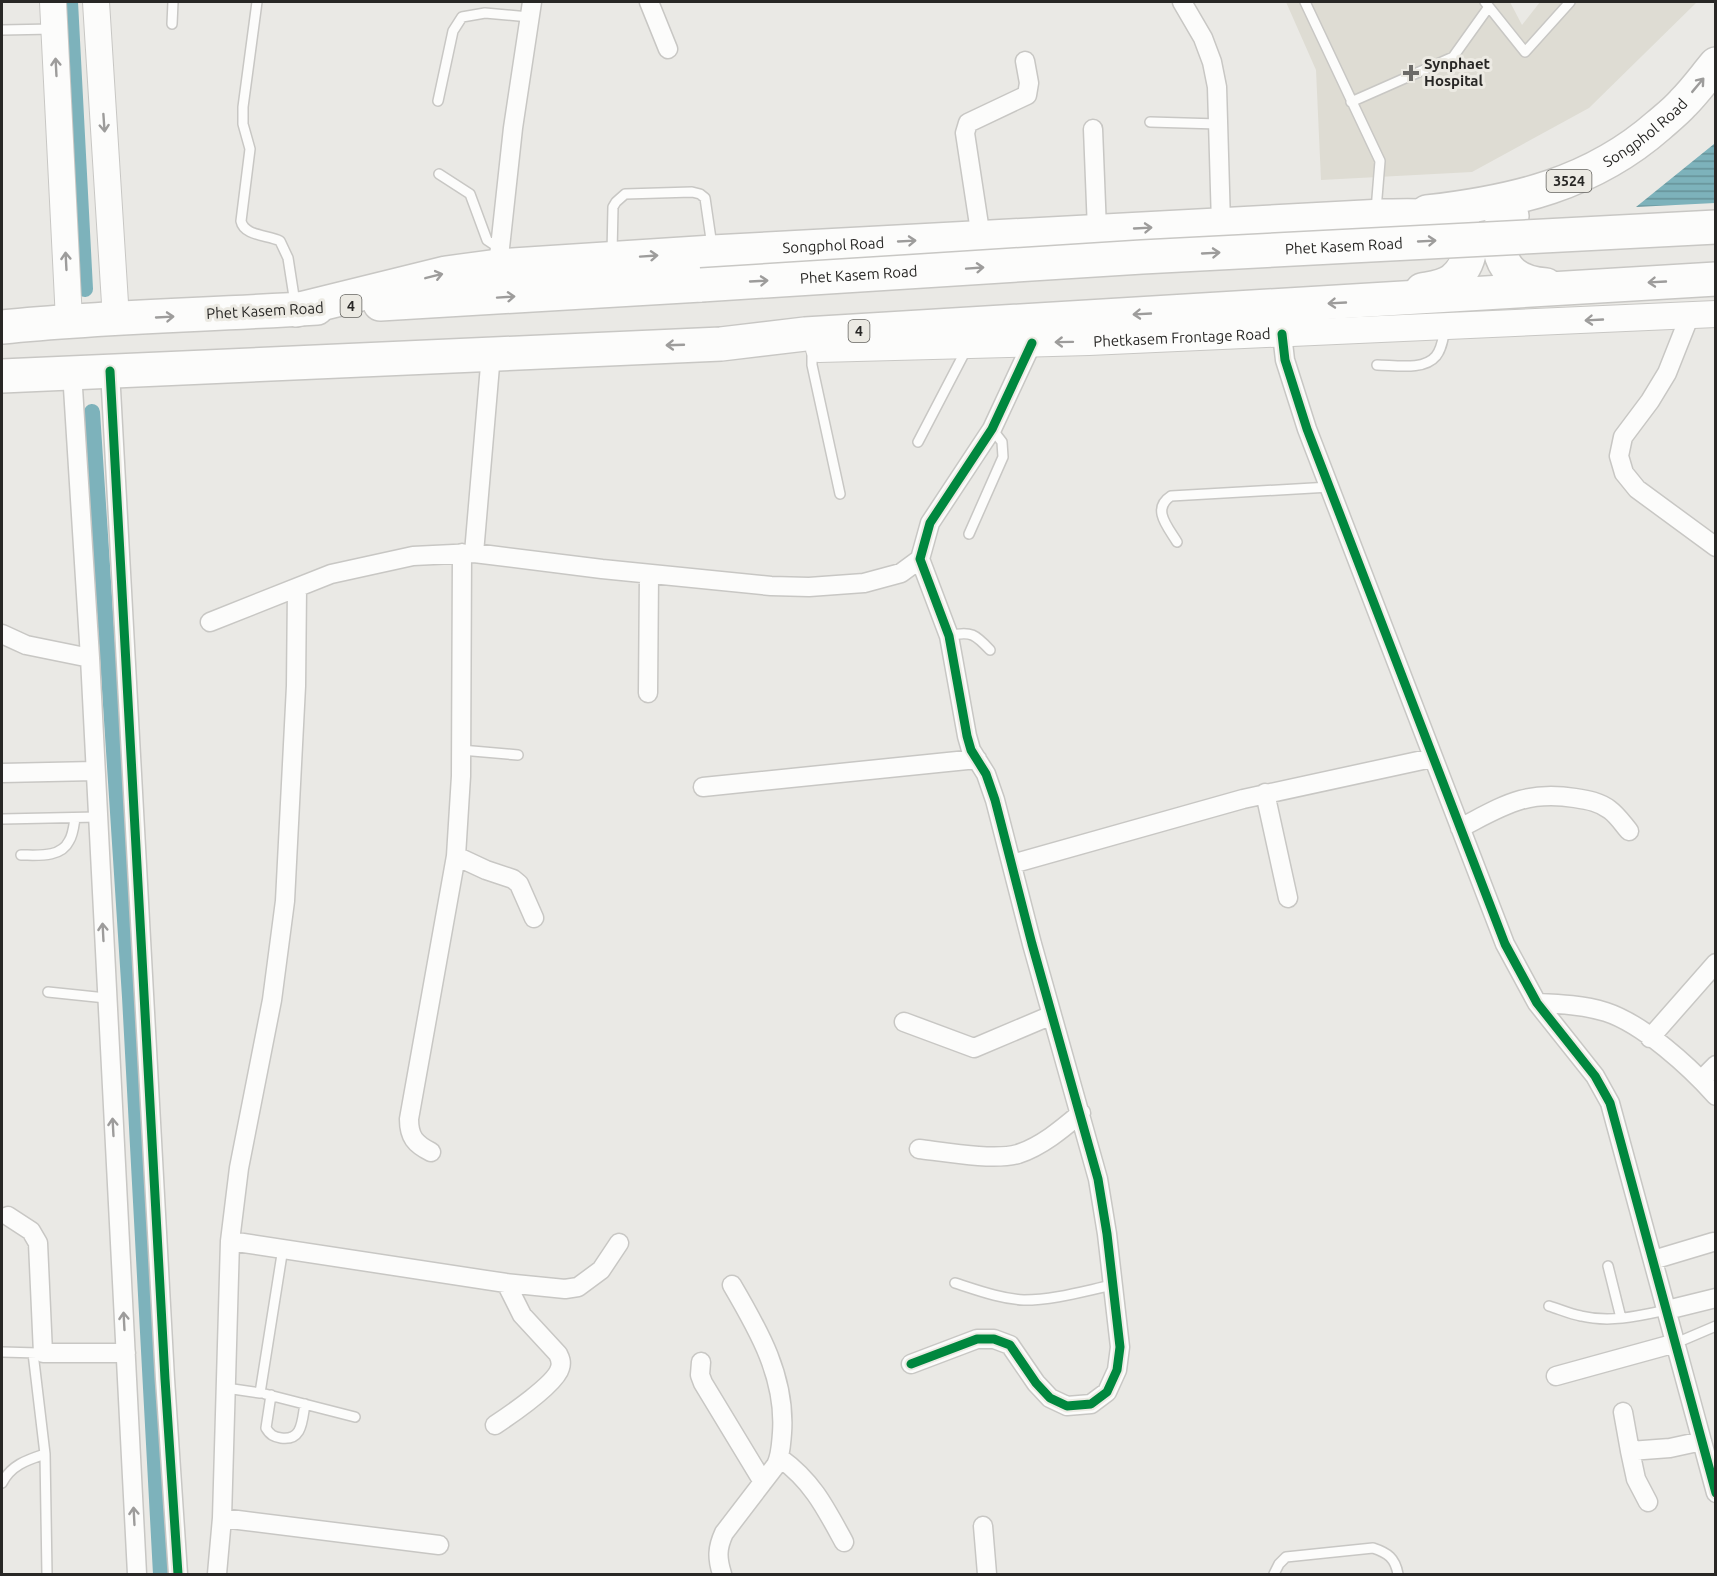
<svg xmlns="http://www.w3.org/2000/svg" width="1717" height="1576" font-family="Ubuntu,sans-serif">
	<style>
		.built { fill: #dedcd3 }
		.water { fill: url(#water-rules) }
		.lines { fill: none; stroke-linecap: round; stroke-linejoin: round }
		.canal { stroke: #7db2bb; stroke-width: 16 }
		.lane-casing { stroke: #c8c7c4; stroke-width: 12 }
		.street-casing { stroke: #c8c7c4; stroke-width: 21 }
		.secondary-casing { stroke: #c8c7c4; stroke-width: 28 }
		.highway-casing { stroke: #c8c7c4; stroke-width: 36 }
		.lane { stroke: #fcfcfb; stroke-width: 9 }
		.street { stroke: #fcfcfb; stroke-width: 18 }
		.secondary { stroke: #fcfcfb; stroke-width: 26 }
		.highway { stroke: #fcfcfb; stroke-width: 33 }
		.highway-bridge-casing { stroke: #c8c7c4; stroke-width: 36; stroke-linecap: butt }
		.highway-bridge { stroke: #fcfcfb; stroke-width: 33 }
		.cycleway-casing { stroke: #eceae3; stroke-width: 13 }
		.cycleway { stroke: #00873e; stroke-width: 9 }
		.oneway { stroke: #9d9c9b }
		.poi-dot { fill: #6c6b68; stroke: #eceae3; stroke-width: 2 }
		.labels { text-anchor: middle; stroke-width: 6; stroke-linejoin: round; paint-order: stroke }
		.shield { fill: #eceae3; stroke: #63625e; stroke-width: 1.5 }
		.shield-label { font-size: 14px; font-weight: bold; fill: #282725 }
		.poi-label { font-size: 15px; font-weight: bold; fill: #282725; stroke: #eceae3; text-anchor: start }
		.street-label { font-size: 15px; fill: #282725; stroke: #eceae3 }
	</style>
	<defs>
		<pattern id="water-rules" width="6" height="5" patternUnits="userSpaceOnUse" patternTransform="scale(1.5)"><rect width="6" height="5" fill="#7db2bb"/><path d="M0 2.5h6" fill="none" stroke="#669198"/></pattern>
	</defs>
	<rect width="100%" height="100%" fill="#eae9e5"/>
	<path class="built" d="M 1286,2 L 1510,2 L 1522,25 L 1540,2 L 1697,2 L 1589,108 L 1472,172 L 1321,180 L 1316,70 Z"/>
	<path class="water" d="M 1715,142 L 1715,203 L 1636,207 L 1714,144 Z"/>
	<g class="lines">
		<path class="canal" d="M 70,2 L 85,289
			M 92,412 L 130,997 L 161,1574"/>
		<defs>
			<path id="lane" d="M 257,2 L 243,107 L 243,124 L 250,149 L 241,221 C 244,236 268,235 280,241 L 288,258 L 295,303
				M 1305,2 L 1380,161 L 1376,210
				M 1485,2 L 1525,52 L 1570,2
				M 172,24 L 173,2
				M 2,30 L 53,29
				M 438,101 L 453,31 L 462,17 L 485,13 L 529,17
				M 1351,102 L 1453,57 L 1488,8
				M 1150,122 L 1218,124
				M 439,174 L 470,194 L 487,240 L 499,248
				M 612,253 L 613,207 L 616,202 L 625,194 L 692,192 L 700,194 L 705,198 L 712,246
				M 812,350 L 812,365 L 840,494
				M 1377,365 C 1394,365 1424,371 1436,356 C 1442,349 1443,338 1445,329
				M 918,442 L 967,348
				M 969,534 L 1003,457 L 1002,442 L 992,429
				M 1177,542 C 1168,527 1151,509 1171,496 L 1330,487
				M 949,636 C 971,630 976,635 990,650
				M 461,750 L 518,755
				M 2,819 L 97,817
				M 21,855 C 37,855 61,858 69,841 C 73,835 74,825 75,818
				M 48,992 L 106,998
				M 1608,1266 L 1621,1318
				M 955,1283 C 977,1290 1001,1299 1024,1300 C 1054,1300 1084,1291 1113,1285
				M 1549,1306 C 1559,1309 1570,1314 1581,1316 C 1610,1323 1639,1316 1667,1310
				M 1676,1343 L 1716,1326
				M 2,1352 L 38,1353
				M 33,1353 L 45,1454 L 47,1574
				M 226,1388 L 260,1393 L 283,1248
				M 265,1394 L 355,1417
				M 271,1395 L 266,1428 C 270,1435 274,1437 281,1438 C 303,1441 302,1420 305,1404
				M 2,1483 C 11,1465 27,1460 45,1454
				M 1274,1574 L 1279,1564 L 1286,1557 L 1373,1548 C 1388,1553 1395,1558 1398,1574"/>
			<path id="street" d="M 649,2 L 668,49
				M 1182,2 L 1203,38 L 1212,62 L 1217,87 L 1221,224
				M 1093,129 L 1097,230
				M 981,238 L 965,133 L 968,123 L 1027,95 L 1029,83 L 1025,61
				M 498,266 L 513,128 L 532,2
				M 1690,315 L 1667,373 L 1650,401 L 1623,437 L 1619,456 L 1624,473 L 1637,489 L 1716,547
				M 1282,334 L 1285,360 L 1307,429 L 1505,944 L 1537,1003 L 1595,1076 L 1610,1103 L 1716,1493
				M 110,371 L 165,1379 L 178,1574
				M 72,372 L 90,658 L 137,1574
				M 462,553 L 461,776 L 456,856 L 486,870 L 513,879 L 519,884 L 534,918
				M 474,553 L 491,354
				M 210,622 L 331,574 L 413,556 L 474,553 L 602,569 L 771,586 L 809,587 L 864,583 L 901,573 L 920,559
				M 2,634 L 26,645 L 90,658
				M 648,693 L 649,574
				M 2,773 L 95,771
				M 703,787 L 977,759
				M 1265,793 L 1288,898
				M 1460,828 C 1503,806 1525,790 1575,798 C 1588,800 1600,802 1610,810 C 1617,815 1623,824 1629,831
				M 1012,864 L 1243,799 L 1432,758
				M 1537,1003 C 1561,1004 1583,1005 1606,1012 C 1643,1024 1690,1067 1716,1096
				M 904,1022 L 974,1048 L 1052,1015
				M 1650,1038 L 1716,963
				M 1701,1080 L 1716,1065
				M 919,1149 C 944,1152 994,1161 1018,1154 C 1042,1146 1062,1129 1081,1113
				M 431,1152 C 415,1144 409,1137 409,1119 L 456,856
				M 8,1216 L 31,1231 L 38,1243 L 43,1353 L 126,1353
				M 230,1241 L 506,1283 L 565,1289 L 578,1287 L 601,1270 L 619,1243
				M 1653,1260 L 1713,1242
				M 1667,1310 L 1716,1298
				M 701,1362 L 700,1375 L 703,1383 L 763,1482
				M 911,1364 L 977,1339 L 994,1339 L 1010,1345 L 1036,1383 L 1050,1398 L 1067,1406 L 1091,1404 L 1107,1392 L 1117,1370 L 1120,1347 L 1107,1234 L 1098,1179 L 1032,944 L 995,800 L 986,774 L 971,750 L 967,736 L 949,636 L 920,559 L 930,523 L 992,429 L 1032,343
				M 1556,1376 L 1676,1343
				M 1623,1412 L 1630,1451 L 1670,1448 L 1702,1441
				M 495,1425 C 510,1415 556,1384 560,1368 C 562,1362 560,1358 558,1354 L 522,1315 L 506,1283
				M 1630,1451 L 1636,1479 L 1648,1502
				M 780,1458 C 812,1481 825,1507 844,1542
				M 222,1518 L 439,1545
				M 983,1526 L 987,1574
				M 217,1574 L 222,1518 L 230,1241 L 239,1168 L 272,1000 L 285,901 L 296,686 L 297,588
				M 722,1574 C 717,1558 717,1548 724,1533 L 776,1465 C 781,1455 781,1444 782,1433 C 786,1378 759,1331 732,1285"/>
			<g id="secondary">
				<path d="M 53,2 L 69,320"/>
				<path d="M 96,2 L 116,319"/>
				<path id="s1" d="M 819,349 L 1089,342 L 1716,314"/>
			</g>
			<g id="highway">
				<path id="s2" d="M 1427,212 C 1514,202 1592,184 1659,125 C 1667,118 1676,111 1683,103 C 1695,91 1705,77 1716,64"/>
				<path d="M 1512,216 L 1498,231 C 1498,264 1510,282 1546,285"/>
				<path d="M 380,304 L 701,285"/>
				<path id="s3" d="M 296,310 L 446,273 L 498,266 L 713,252 L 1383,216 C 1400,216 1439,214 1454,221 C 1479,233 1471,266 1453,280 C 1444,287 1432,288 1422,290"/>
				<path d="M 2,327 C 106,316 212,315 317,308"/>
				<path d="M 2,376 L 721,344 L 805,334 L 1716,279"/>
			</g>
		</defs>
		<use href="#lane" class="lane-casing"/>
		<use href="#street" class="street-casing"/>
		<use href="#secondary" class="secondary-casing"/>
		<use href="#highway" class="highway-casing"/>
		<use href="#lane" class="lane"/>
		<use href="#street" class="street"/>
		<use href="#secondary" class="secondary"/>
		<use href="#highway" class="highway"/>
		<defs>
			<g id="highway-bridge">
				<path id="s4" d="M 701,285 L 1142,257 L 1716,227"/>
			</g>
		</defs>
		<use href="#highway-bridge" class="highway-bridge-casing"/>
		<use href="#highway-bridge" class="highway-bridge"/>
		<defs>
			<path id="cycleway" d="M 1282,334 L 1285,360 L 1307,429 L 1505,944 L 1537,1003 L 1595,1076 L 1610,1103 L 1716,1493
				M 110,371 L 165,1379 L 178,1574
				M 911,1364 L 977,1339 L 994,1339 L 1010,1345 L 1036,1383 L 1050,1398 L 1067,1406 L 1091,1404 L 1107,1392 L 1117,1370 L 1120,1347 L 1107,1234 L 1098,1179 L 1032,944 L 995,800 L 986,774 L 971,750 L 967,736 L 949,636 L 920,559 L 930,523 L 992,429 L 1032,343"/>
		</defs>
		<use href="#cycleway" class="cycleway-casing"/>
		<use href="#cycleway" class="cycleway"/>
	</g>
	<defs><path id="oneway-shaft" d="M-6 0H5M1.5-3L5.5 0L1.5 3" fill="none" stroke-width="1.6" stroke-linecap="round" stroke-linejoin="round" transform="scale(1.5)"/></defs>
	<g class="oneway">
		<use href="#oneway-shaft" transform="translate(56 67) rotate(-93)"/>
		<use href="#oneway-shaft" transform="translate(1698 85) rotate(-50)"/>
		<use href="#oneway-shaft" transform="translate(104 123) rotate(86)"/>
		<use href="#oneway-shaft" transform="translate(1143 228) rotate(-3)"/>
		<use href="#oneway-shaft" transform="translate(907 241) rotate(-3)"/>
		<use href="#oneway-shaft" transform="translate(1427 241) rotate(-3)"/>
		<use href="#oneway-shaft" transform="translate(1211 253) rotate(-3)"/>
		<use href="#oneway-shaft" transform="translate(649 256) rotate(-4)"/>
		<use href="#oneway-shaft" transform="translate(66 261) rotate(-93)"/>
		<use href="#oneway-shaft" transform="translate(975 268) rotate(-4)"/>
		<use href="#oneway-shaft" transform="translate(434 276) rotate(-14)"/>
		<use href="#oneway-shaft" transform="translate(759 281) rotate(-3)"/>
		<use href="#oneway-shaft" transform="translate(1657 282) rotate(177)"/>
		<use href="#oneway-shaft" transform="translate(506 297) rotate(-4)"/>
		<use href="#oneway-shaft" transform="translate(1337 303) rotate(177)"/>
		<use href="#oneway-shaft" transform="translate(1142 314) rotate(177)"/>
		<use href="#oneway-shaft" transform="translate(165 317) rotate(-3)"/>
		<use href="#oneway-shaft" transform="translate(1594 320) rotate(177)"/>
		<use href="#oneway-shaft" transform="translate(1064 342) rotate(179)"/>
		<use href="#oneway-shaft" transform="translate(675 345) rotate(178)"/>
		<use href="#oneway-shaft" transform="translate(103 932) rotate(-93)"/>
		<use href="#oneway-shaft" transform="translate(113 1127) rotate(-93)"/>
		<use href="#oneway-shaft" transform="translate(124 1321) rotate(-93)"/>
		<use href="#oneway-shaft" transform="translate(134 1516) rotate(-93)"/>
	</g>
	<path class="poi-dot" d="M1408 64h6v6h6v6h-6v6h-6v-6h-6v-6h6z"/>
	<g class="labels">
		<g class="shield">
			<rect x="1546.5" y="170" width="45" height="22" rx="4.5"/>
			<rect x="340.5" y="295" width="21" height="22" rx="4.5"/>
			<rect x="848.5" y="320" width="21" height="22" rx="4.5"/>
		</g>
		<g class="shield-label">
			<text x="1569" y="186">3524</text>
			<text x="351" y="311">4</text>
			<text x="859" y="336">4</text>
		</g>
		<g class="poi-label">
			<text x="1424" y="69">Synphaet<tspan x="1424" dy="17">Hospital</tspan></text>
		</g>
		<g class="street-label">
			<text dy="5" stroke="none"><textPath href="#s2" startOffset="236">Songphol Road</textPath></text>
			<text dy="5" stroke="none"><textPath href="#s3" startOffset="543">Songphol Road</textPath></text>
			<text dy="5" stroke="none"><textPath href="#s4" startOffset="644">Phet Kasem Road</textPath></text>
			<text dy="5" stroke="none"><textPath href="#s4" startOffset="158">Phet Kasem Road</textPath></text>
			<text transform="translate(265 311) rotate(-3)" y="5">Phet Kasem Road</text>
			<text dy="5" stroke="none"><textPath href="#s1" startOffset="363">Phetkasem Frontage Road</textPath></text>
		</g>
	</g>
	<rect width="1717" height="1576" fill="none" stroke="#282725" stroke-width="6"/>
</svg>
